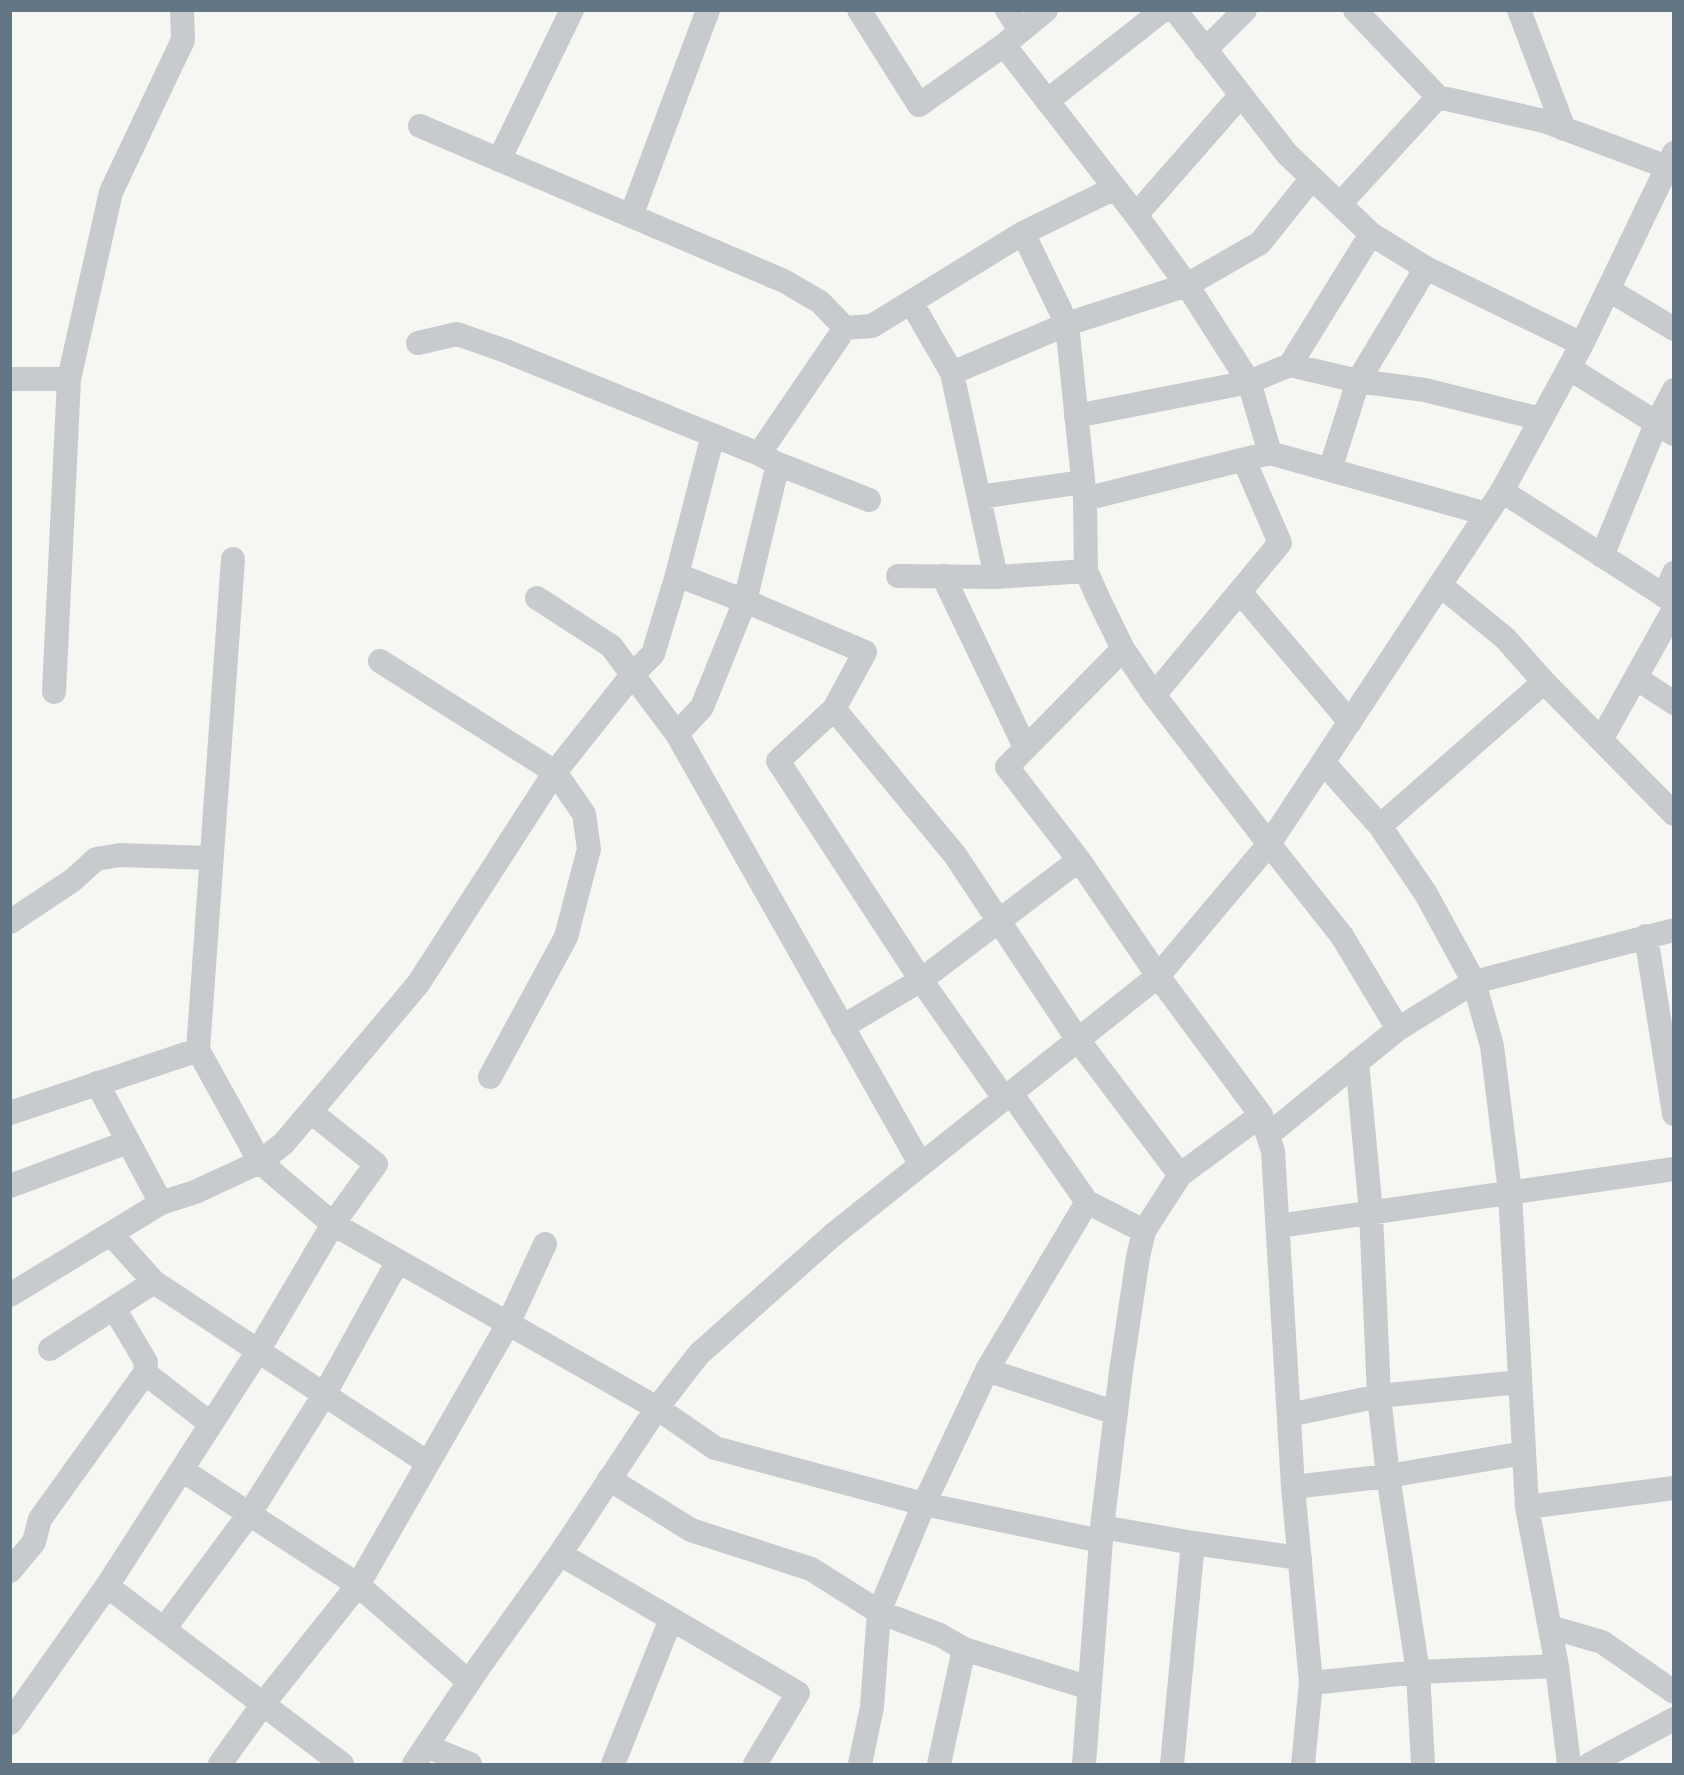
<svg xmlns="http://www.w3.org/2000/svg" width="1684" height="1775" font-family="'Source Sans 3',sans-serif">
	<style>
		.lines { fill: none; stroke-linecap: round; stroke-linejoin: round }
		.minor { stroke: #c8cbce; stroke-width: 24 }
	</style>
	<rect width="100%" height="100%" fill="#f6f6f2"/>
	<g class="lines">
		<path class="minor" d="M 859,10 L 919,105 L 1004,45 L 1046,10
			M 1007,10 L 1021,31
			M 1175,10 L 1287,154 L 1371,234 L 1426,268 L 1582,344
			M 1355,10 L 1438,97 L 1544,121 L 1667,167
			M 1519,10 L 1564,129
			M 1004,45 L 1136,215 L 1187,285 L 1249,382 L 1270,453
			M 1205,50 L 1245,10
			M 1047,101 L 1163,10
			M 420,126 L 784,281 L 820,302 L 845,328 L 759,454
			M 499,160 L 572,10
			M 1340,204 L 1438,97
			M 1136,215 L 1241,95
			M 631,216 L 708,10
			M 1023,233 L 1067,324 L 1085,499 L 1086,571 L 1100,602 L 1123,649 L 1154,695 L 1269,844 L 1342,936 L 1398,1029
			M 1609,290 L 1674,329
			M 911,302 L 952,373 L 996,577
			M 845,328 L 872,326 L 1023,233 L 1115,188
			M 418,343 L 457,334 L 503,350 L 759,454 L 778,464 L 869,500
			M 1290,365 L 1371,234
			M 1569,368 L 1674,434
			M 952,373 L 1067,324 L 1187,285 L 1260,243 L 1312,178
			M 10,379 L 69,379
			M 1076,416 L 1249,382 L 1290,365 L 1358,381 L 1425,390 L 1541,419
			M 1330,470 L 1358,381 L 1426,268
			M 1502,491 L 1674,602
			M 979,497 L 1083,482
			M 1085,499 L 1270,453 L 1487,514
			M 1602,556 L 1656,424 L 1674,390
			M 233,559 L 198,1050 L 260,1162 L 333,1224 L 657,1408 L 715,1448 L 924,1504 L 1101,1541
			M 677,575 L 745,601 L 865,652 L 834,709 L 778,761 L 921,980 L 1004,1098
			M 898,576 L 996,577 L 1086,571
			M 943,576 L 1025,747
			M 1440,585 L 1505,638 L 1544,682 L 1674,814
			M 1240,592 L 1350,722
			M 1664,596 L 1674,573
			M 537,598 L 611,646 L 677,734 L 921,1165
			M 1123,649 L 1007,767 L 1079,860 L 1158,976 L 1261,1115 L 1273,1151 L 1293,1487 L 1311,1683 L 1303,1764
			M 380,661 L 555,772 L 584,814 L 589,849 L 566,937 L 490,1077
			M 1636,678 L 1674,703
			M 54,692 L 69,379 L 111,192 L 183,40 L 182,10
			M 1154,695 L 1280,543 L 1244,460
			M 834,709 L 955,855 L 1078,1040 L 1180,1175
			M 677,734 L 702,707 L 745,601 L 778,464
			M 1601,740 L 1674,609
			M 1323,762 L 1380,826 L 1426,894 L 1474,982 L 1492,1046 L 1510,1192 L 1527,1507 L 1557,1666 L 1569,1764
			M 1380,826 L 1544,682
			M 10,922 L 73,880 L 96,859 L 120,855 L 211,858
			M 1646,936 L 1674,1114
			M 842,1027 L 921,980 L 1079,860
			M 1357,1062 L 1371,1212 L 1379,1396 L 1388,1476 L 1418,1672 L 1423,1764
			M 97,1083 L 161,1203
			M 1011,1093 L 1087,1202 L 1144,1231
			M 10,1113 L 198,1050
			M 1268,1135 L 1398,1029 L 1474,982 L 1674,930
			M 10,1186 L 128,1142
			M 1278,1226 L 1674,1169
			M 111,1234 L 154,1282 L 428,1463
			M 10,1295 L 161,1203 L 195,1192 L 260,1162 L 284,1143 L 418,984 L 555,772 L 633,674 L 653,654 L 677,575 L 713,435
			M 50,1349 L 154,1282
			M 987,1370 L 1116,1413
			M 145,1373 L 211,1424
			M 1289,1415 L 1379,1396 L 1520,1382
			M 182,1470 L 358,1585 L 469,1682
			M 609,1479 L 691,1530 L 811,1569 L 879,1612 L 940,1635 L 964,1649 L 1090,1688
			M 1293,1487 L 1388,1476 L 1524,1453
			M 1527,1507 L 1674,1488
			M 1102,1527 L 1193,1543 L 1300,1558
			M 560,1554 L 798,1693 L 755,1764
			M 10,1571 L 34,1542 L 40,1519 L 145,1373 L 146,1362 L 114,1308
			M 107,1586 L 342,1764
			M 1550,1627 L 1602,1642 L 1674,1692
			M 164,1629 L 250,1513 L 324,1395 L 398,1261
			M 1311,1683 L 1418,1672 L 1557,1666
			M 10,1723 L 107,1586 L 258,1351 L 333,1224 L 376,1164 L 311,1112
			M 426,1746 L 470,1764
			M 220,1764 L 263,1704 L 358,1585 L 508,1324 L 545,1244
			M 414,1764 L 479,1667 L 560,1554 L 657,1408 L 699,1354 L 834,1234 L 1158,976 L 1269,844 L 1502,491 L 1582,344 L 1674,153
			M 613,1764 L 671,1619
			M 860,1764 L 872,1707 L 879,1612 L 924,1504 L 987,1370 L 1087,1202
			M 939,1764 L 964,1649
			M 1084,1764 L 1102,1527 L 1121,1371 L 1138,1257 L 1144,1231 L 1180,1175 L 1261,1115
			M 1172,1764 L 1193,1543
			M 1590,1764 L 1674,1719"/>
	</g>
	<rect width="1684" height="1775" fill="none" stroke="#627685" stroke-width="24"/>
</svg>
